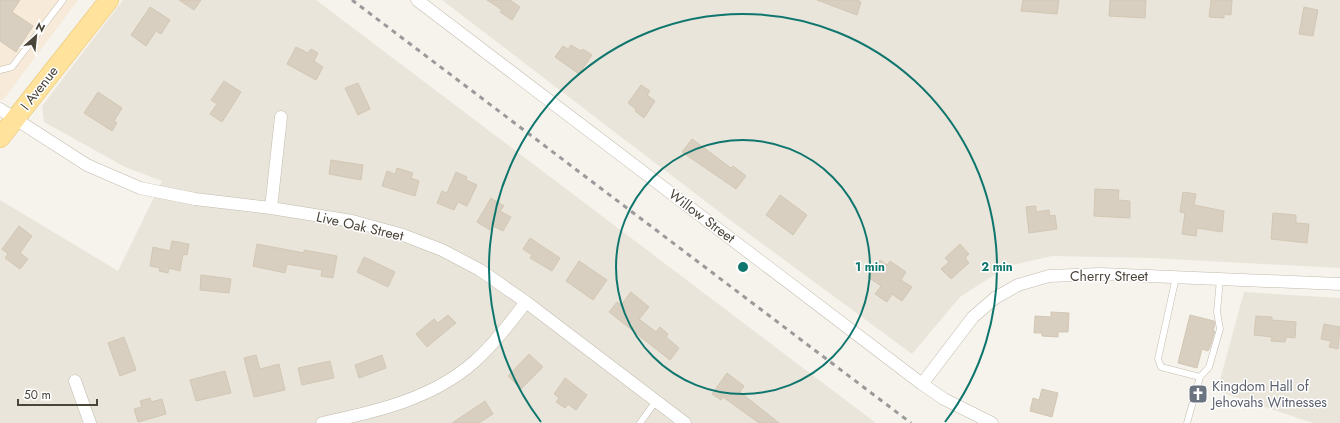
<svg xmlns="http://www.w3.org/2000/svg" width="1340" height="423" font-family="Jost,sans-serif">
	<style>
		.residential { fill: #eae5da }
		.commercial { fill: #f7ead8 }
		.building { fill: #d8cfc1; stroke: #d3c7b4 }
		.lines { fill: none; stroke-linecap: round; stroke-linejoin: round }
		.lane-casing { stroke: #c2bbae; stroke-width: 7 }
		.street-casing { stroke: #c2bbae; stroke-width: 13 }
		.primary-casing { stroke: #e6c16a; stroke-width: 20 }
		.lane { stroke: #fff; stroke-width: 6 }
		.street { stroke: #fff; stroke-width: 12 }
		.primary { stroke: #ffe39c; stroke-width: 19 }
		.rail { stroke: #9a9a9a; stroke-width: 3; stroke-dasharray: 5 5; stroke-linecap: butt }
		.ring { fill: none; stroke: #0f766e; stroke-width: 2 }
		.labels { text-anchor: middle; stroke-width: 3; stroke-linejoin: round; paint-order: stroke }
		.street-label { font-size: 14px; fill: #4b4439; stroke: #fff }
		.worship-label { font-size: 14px; fill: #5b616d; stroke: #fff; text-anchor: start }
		.centre { fill: #0f766e; stroke: #fff; stroke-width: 2 }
		.ring-label { font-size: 12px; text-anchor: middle; font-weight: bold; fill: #0f766e; stroke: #fff; stroke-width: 3; stroke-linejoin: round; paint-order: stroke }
	</style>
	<rect width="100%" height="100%" fill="#f6f3ec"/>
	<path class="residential" d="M 123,0 L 316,0 L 876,423 L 0,423 L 0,200 L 118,271 L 162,181 L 125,167 L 44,122 L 42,106 Z
		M 442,0 L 1340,0 L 1340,268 L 1151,258 L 1052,256 L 1008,266 L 960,297 L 912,354 L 726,217 Z
		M 1244,292 L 1340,298 L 1340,423 L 1313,423 L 1217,391 Z"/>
	<path class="commercial" d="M 0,0 L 78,0 L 3,100 L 0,100 Z"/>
	<path class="building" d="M 0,0 L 20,0 L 12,12 L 33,26 L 16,52 L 0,41 Z
		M 179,0 L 201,0 L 194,10 Z
		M 487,0 L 510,0 L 520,7 L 512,20 L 500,12 L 502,10 Z
		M 817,0 L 857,0 L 861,2 L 857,15 Z
		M 1023,0 L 1059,0 L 1057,14 L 1021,11 Z
		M 1110,0 L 1146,0 L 1145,18 L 1109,16 Z
		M 1211,0 L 1232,0 L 1231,15 L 1224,14 L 1224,18 L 1209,17 Z
		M 150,7 L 170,20 L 161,34 L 156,31 L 146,46 L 131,35 Z
		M 1304,7 L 1318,10 L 1313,36 L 1299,34 Z
		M 571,45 L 581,51 L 583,49 L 592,55 L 579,74 L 555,57 L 563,46 L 568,49 Z
		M 296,47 L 308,53 L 311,49 L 318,53 L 314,61 L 323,67 L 316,80 L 287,64 Z
		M 224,81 L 241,92 L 222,122 L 210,114 L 217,104 L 211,100 Z
		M 358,83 L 370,109 L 358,115 L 345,88 Z
		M 641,85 L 650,91 L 647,95 L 655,101 L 644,118 L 635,111 L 636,109 L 628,103 Z
		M 98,92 L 122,108 L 114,121 L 117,123 L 112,131 L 84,113 Z
		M 692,139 L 731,168 L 733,166 L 746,176 L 736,189 L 682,152 Z
		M 331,160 L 363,165 L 361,180 L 329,174 Z
		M 397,168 L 413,173 L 411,178 L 419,181 L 415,196 L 382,186 L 387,171 L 395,174 Z
		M 456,172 L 467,177 L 466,180 L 477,185 L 467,206 L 458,202 L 454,210 L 437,203 L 442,191 L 447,193 Z
		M 1095,189 L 1119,190 L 1118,200 L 1130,201 L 1130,218 L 1094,216 Z
		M 1183,192 L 1196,194 L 1194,205 L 1224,211 L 1222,232 L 1197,228 L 1196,236 L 1182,234 L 1185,213 L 1180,212 Z
		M 780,195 L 807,215 L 793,235 L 766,215 Z
		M 491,198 L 504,206 L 500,211 L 511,217 L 503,231 L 493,226 L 490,230 L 477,222 Z
		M 1036,206 L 1036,212 L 1049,210 L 1050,216 L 1055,215 L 1057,229 L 1029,233 L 1026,207 Z
		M 1273,213 L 1296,215 L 1296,223 L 1309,224 L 1307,243 L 1271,239 Z
		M 19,226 L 32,236 L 20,253 L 28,259 L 20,269 L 5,258 L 8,254 L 2,249 Z
		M 530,238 L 560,258 L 552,271 L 530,258 L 532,255 L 523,249 Z
		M 172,241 L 189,244 L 187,255 L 183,254 L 180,271 L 169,268 L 168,273 L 159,271 L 160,268 L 150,266 L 153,247 L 170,251 Z
		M 257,244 L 304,253 L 304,250 L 337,256 L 333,278 L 321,276 L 322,270 L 287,264 L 285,273 L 253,266 Z
		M 960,244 L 969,254 L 965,258 L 969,263 L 951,279 L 941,269 L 949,262 L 945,258 Z
		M 364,257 L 395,272 L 388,287 L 357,272 Z
		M 880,260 L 887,265 L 890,261 L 906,272 L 901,280 L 912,287 L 902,301 L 892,294 L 887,302 L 875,294 L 881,286 L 868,277 Z
		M 579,261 L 607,280 L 593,300 L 566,281 Z
		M 201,275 L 231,279 L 229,293 L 200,290 Z
		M 631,292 L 649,307 L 639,319 L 656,332 L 660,327 L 668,334 L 666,337 L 679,348 L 670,360 L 609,312 L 617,302 L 621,305 Z
		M 1051,312 L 1069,313 L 1068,332 L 1058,332 L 1058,337 L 1042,336 L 1042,333 L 1034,333 L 1035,316 L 1051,317 Z
		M 448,315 L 456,323 L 427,347 L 416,334 L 434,319 L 438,323 Z
		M 1190,315 L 1214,321 L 1215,324 L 1213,331 L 1215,331 L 1210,347 L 1208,351 L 1202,349 L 1197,368 L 1178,363 Z
		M 1256,316 L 1272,317 L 1272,320 L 1296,322 L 1295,338 L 1286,337 L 1285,342 L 1271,341 L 1272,337 L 1254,335 Z
		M 1324,324 L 1340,327 L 1338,349 L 1329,347 L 1331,341 L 1321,339 Z
		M 124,337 L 136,370 L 120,376 L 108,343 Z
		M 529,354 L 543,367 L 521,389 L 508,376 Z
		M 256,355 L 260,369 L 279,364 L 285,390 L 254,397 L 244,358 Z
		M 382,355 L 386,368 L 359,378 L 355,365 Z
		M 330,361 L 334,378 L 302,385 L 298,368 Z
		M 225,371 L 231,393 L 196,401 L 190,380 Z
		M 727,373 L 744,386 L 740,392 L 779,423 L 759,423 L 723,397 L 721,400 L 712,394 Z
		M 565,378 L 587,395 L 576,410 L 568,404 L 565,408 L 556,402 L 559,398 L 554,394 Z
		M 1042,389 L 1058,393 L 1052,417 L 1030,411 L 1033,398 L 1039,400 Z
		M 150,398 L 151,402 L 162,399 L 166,414 L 138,422 L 134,409 L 142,407 L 140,401 Z
		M 485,401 L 493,414 L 479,423 L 452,423 Z"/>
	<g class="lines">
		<defs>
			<path id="lane" d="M 0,70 L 12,67 L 63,0
				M 1176,277 L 1158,359 L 1161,367 L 1200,377 L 1209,367 L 1220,329 L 1217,312 L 1220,279
				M 640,423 L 656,401
				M 1187,423 L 1200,377"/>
			<path id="street" d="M 417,0 L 922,384 L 944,399 L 992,423
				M 0,109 L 87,165 L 140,188 L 195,199 L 271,208 L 352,221 L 403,235 L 442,250 L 480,270 L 526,302 L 685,423
				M 271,208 L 281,117
				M 75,381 L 90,423
				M 922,384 L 973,317 L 995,298 L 1018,285 L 1049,276 L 1101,274 L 1340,284
				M 322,423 C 375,412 432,399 474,362 C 494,344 510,323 526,302"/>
			<path id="primary" d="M 0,138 L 109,0"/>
		</defs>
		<use href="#lane" class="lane-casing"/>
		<use href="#street" class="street-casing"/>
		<use href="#primary" class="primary-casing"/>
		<use href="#lane" class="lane"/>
		<use href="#street" class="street"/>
		<use href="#primary" class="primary"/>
		<path class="rail" d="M 352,0 L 911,423"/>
	</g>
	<g class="ring">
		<circle cx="743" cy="267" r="127"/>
		<path d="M541 422A254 254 0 1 1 945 422"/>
	</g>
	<defs>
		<symbol id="church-square" viewBox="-11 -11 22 22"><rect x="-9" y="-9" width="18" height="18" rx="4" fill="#6b7280" stroke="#fff"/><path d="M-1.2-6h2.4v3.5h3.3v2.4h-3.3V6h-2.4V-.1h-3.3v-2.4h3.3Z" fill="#fff"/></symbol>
	</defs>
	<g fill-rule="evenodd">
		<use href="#church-square" x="1187" y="383" width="22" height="22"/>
	</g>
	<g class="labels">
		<g class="street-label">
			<text transform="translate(39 88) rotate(-52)" y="5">I Avenue</text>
			<text transform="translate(702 216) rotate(37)" y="5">Willow Street</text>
			<text transform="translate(360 226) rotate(13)" y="5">Live Oak Street</text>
			<text x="1109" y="281">Cherry Street</text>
		</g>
		<g class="worship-label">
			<text x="1212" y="391">Kingdom Hall of<tspan x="1212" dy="16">Jehovahs Witnesses</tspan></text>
		</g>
	</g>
	<circle cx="743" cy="267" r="6" class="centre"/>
	<g class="ring-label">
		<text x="870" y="271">1 min</text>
		<text x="997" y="271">2 min</text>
	</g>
	<g transform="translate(36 36) rotate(27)" stroke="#ffffff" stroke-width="3" paint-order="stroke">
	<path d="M0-3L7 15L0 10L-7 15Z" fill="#4b4439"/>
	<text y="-6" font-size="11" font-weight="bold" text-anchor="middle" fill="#4b4439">N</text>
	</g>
	<path d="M18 399v6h79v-6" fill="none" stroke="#4b4439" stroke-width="2"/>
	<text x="24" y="399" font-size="12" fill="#4b4439" stroke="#ffffff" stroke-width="3" paint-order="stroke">50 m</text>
</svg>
